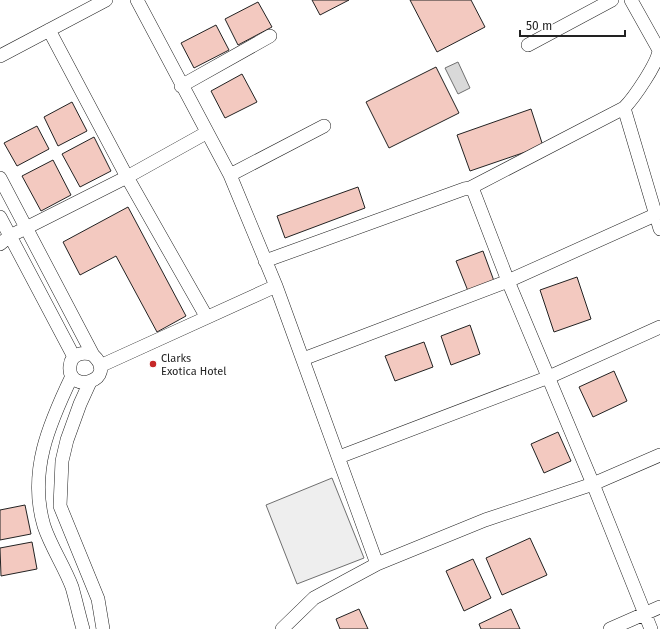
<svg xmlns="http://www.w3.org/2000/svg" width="660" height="629" font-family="'Fira Sans',sans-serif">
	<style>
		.green { fill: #eee; stroke: #6f6f6f }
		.water { fill: #d9d9d9; stroke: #6f6f6f }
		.building { fill: #f3c9c0; stroke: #222 }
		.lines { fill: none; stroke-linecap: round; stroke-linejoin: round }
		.minor-casing { stroke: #222; stroke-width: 14 }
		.minor { stroke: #fff; stroke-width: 13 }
		.poi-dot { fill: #c62828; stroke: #fff; stroke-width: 1.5 }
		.labels { text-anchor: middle; stroke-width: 3; stroke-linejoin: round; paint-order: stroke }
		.poi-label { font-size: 11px; fill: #222; stroke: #fff; text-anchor: start }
	</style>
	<rect width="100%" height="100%" fill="#fff"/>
	<path class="green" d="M 332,478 L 364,558 L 297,584 L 266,505 Z"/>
	<path class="water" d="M 458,62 L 470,88 L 458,94 L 445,68 Z"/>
	<path class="building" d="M 312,0 L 349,0 L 320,15 Z
		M 410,0 L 471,0 L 485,27 L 437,52 Z
		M 258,2 L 272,27 L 238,45 L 225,19 Z
		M 216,25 L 229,50 L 194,68 L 181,43 Z
		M 436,67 L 459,113 L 389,148 L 366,102 Z
		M 242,74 L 257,102 L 225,118 L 211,91 Z
		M 72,102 L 87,131 L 58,146 L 44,117 Z
		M 531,109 L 543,146 L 470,171 L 457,135 Z
		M 37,126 L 49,149 L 17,166 L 4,143 Z
		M 94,137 L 111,171 L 80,187 L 62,154 Z
		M 53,160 L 71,195 L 41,211 L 22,176 Z
		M 358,187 L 365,208 L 285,238 L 277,216 Z
		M 128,207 L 186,316 L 157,332 L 116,256 L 80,275 L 63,242 Z
		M 483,251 L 494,281 L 468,291 L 456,261 Z
		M 577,277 L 591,319 L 554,332 L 540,290 Z
		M 470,325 L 480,354 L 451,365 L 441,336 Z
		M 424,342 L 433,367 L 395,381 L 385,356 Z
		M 614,371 L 627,401 L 593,417 L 579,387 Z
		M 558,432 L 571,461 L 544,473 L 531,444 Z
		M 25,505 L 31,534 L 0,540 L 0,510 Z
		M 530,538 L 547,575 L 502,595 L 486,558 Z
		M 32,542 L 37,569 L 1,576 L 0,548 Z
		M 473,559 L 491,598 L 464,611 L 446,571 Z
		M 359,609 L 368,629 L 340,629 L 336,619 Z
		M 511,609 L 520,629 L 481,629 L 479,624 Z"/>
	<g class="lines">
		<defs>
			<path id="minor" d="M 137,0 L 230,175 L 276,286 L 377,564
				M 631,0 L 659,50 C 658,63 634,98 624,108 L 660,229
				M 49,30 L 127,177 L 206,316
				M 528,45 L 612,0
				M 0,56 L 106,0
				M 181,86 L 270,36
				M 230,175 L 324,126
				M 0,178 L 93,355 C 120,380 67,396 70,366 C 71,354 83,351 93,355
				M 470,188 L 624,108
				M 0,217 L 74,357
				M 0,244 L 10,236 L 127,177 L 206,133
				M 265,261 L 464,189 L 470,188 L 473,190 L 508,281 L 593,484 L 651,629
				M 303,359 L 508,281 L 655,215
				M 100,366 L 276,286
				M 72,376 C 49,424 28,472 44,526 C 51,547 64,566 72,587 C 76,601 79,615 83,629
				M 90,382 L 80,404 L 67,440 L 62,461 L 60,506 L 98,599 L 103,629
				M 339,457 L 549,377 L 660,327
				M 282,629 L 314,598 L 377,564 L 485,520 L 593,484 L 660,455
				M 610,629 L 660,607"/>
		</defs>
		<use href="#minor" class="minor-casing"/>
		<use href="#minor" class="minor"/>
	</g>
	<circle class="poi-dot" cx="153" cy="364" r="4"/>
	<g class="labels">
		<g class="poi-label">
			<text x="161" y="362">Clarks<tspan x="161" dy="13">Exotica Hotel</tspan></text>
		</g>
	</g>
	<path d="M520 30v6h105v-6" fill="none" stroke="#222222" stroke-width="2"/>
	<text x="526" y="30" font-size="12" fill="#222222" stroke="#ffffff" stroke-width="3" paint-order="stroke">50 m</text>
</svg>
